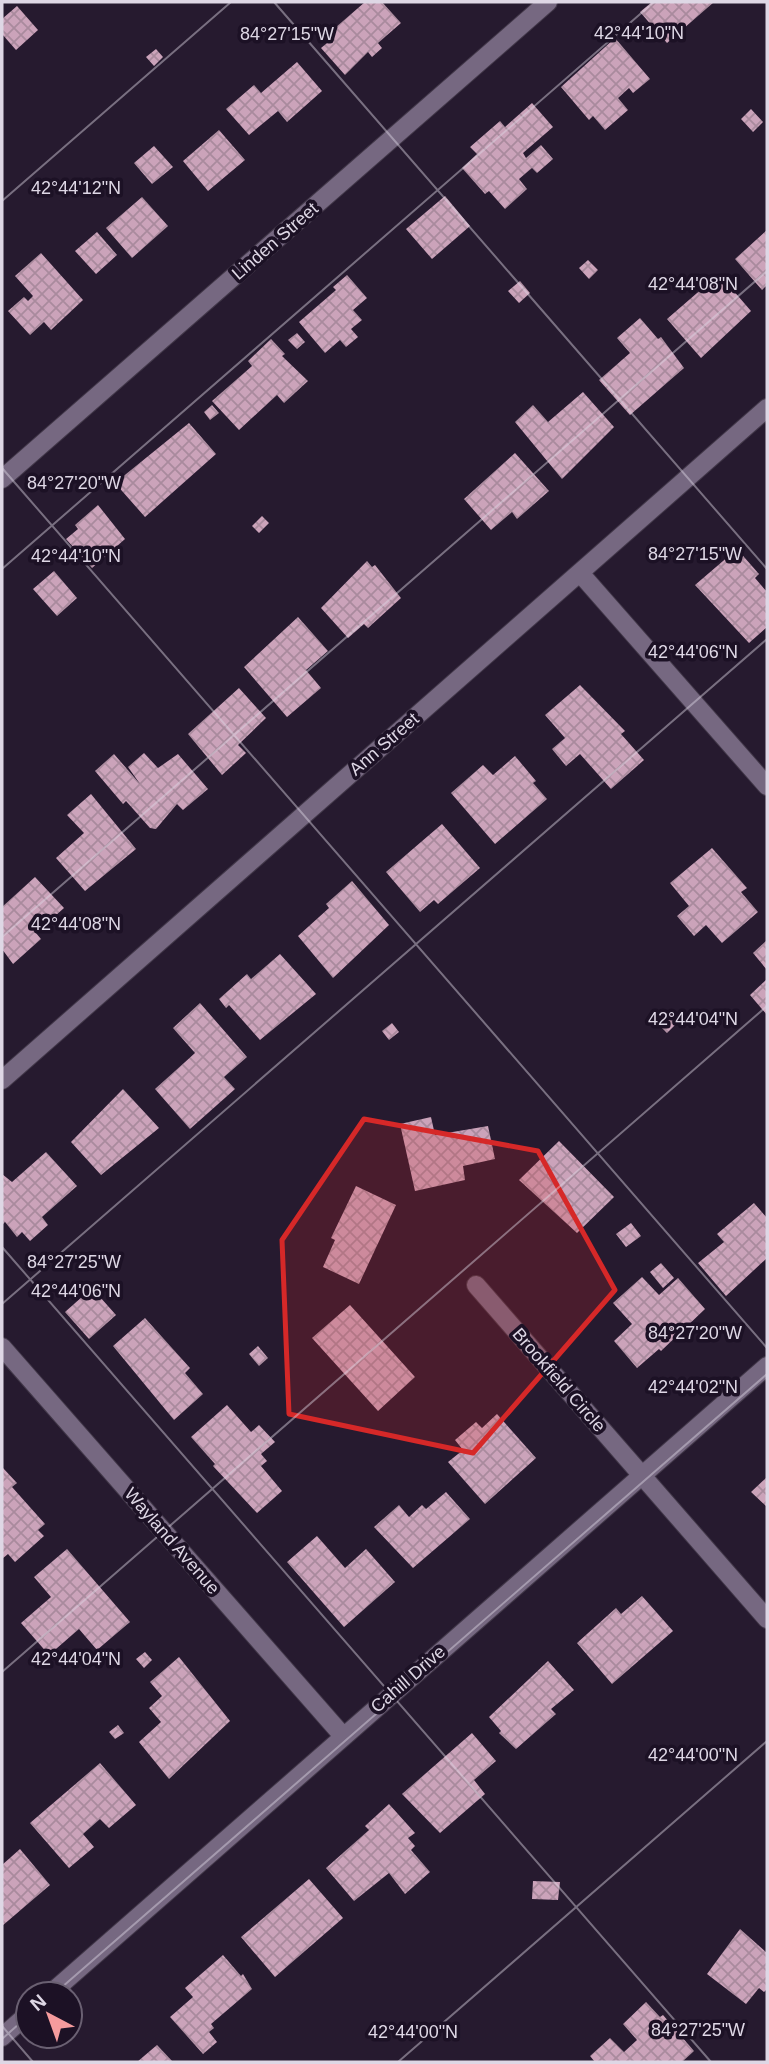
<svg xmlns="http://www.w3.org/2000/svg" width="769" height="2064" font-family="Helvetica,sans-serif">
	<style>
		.building { fill: url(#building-cross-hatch) }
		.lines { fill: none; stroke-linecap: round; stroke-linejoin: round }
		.street-casing { stroke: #413748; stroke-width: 20 }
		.street { stroke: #766881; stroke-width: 18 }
		.marked { fill: #d62828; fill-opacity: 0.2; stroke: #d62828; stroke-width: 5; stroke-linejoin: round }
		.ticks { fill: none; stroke: #ded7e5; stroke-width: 2; stroke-opacity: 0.45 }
		.labels { text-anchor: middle; stroke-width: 7; stroke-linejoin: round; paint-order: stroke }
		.street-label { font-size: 18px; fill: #ded7e5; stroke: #1c1125 }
		.ticks-label { font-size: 18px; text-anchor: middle; fill: #ded7e5; stroke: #1c1125; stroke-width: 7; stroke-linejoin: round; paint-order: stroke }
	</style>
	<defs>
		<pattern id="building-cross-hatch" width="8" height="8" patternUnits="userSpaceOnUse" patternTransform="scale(1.75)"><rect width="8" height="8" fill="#cba3ba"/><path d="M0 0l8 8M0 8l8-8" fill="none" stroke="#a98a9d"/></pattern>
	</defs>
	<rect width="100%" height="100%" fill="#261a2f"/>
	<path class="building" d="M 365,2 L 382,2 L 401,23 L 378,43 L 382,48 L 372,57 L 368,52 L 345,75 L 321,48 L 332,39 L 328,34 Z
		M 652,2 L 714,2 L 667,43 L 640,12 Z
		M 17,6 L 38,30 L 16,50 L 2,34 L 2,19 Z
		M 615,38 L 650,79 L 633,93 L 629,88 L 618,98 L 628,110 L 605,130 L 593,116 L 589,120 L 561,87 Z
		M 156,49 L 163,57 L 154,66 L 146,57 Z
		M 297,62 L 322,91 L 287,122 L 278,111 L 249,135 L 226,109 L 254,85 L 261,93 Z
		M 532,103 L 553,127 L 523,153 L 526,158 L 541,145 L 553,159 L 537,173 L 532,168 L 519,179 L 527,189 L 505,209 L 489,191 L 485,194 L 462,168 L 477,154 L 470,147 L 500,121 L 505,127 Z
		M 751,109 L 763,122 L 753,132 L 741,119 Z
		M 219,130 L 245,160 L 208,191 L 183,161 Z
		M 154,146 L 173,167 L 152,184 L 134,163 Z
		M 445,196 L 470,226 L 432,259 L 406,229 Z
		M 142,197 L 168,226 L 132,258 L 106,228 Z
		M 767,230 L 767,285 L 762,290 L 735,259 Z
		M 97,232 L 117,255 L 96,274 L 75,251 Z
		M 41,253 L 83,300 L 51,330 L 44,322 L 30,335 L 8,311 L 24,297 L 28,301 L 33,296 L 15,276 Z
		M 588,260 L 598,270 L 589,279 L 579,268 Z
		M 719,274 L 751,311 L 701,358 L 667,319 Z
		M 347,275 L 367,298 L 353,310 L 362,320 L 351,329 L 358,337 L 346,347 L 340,340 L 325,353 L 299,322 L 336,290 L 333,287 Z
		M 520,281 L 530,293 L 519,303 L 508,291 Z
		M 640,318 L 658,339 L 661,337 L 684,368 L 630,415 L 599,380 L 630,353 L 617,338 Z
		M 297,333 L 305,342 L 297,349 L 288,340 Z
		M 271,339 L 285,354 L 282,356 L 308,381 L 284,403 L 277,395 L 239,430 L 212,401 L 252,366 L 248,361 Z
		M 583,392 L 614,427 L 562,479 L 515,422 L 533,405 L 548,422 Z
		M 212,405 L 219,413 L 210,420 L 204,412 Z
		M 189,423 L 216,454 L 145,517 L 115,483 Z
		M 515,453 L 549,491 L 517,519 L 512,512 L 491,530 L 464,499 Z
		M 98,505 L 125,539 L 92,568 L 66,539 L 78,529 L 75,525 Z
		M 262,516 L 269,523 L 259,533 L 252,526 Z
		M 737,549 L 759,574 L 755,578 L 767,592 L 767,627 L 749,643 L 695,585 Z
		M 367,561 L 372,567 L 375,565 L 401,598 L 368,628 L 364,624 L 348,638 L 321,608 Z
		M 54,571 L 77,598 L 57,616 L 33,589 Z
		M 298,617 L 328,651 L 306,670 L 321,688 L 287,717 L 244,667 Z
		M 580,685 L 625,731 L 621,734 L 644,760 L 611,789 L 580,754 L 566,766 L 552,749 L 565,738 L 545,715 Z
		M 239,688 L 266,718 L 238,745 L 246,753 L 222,775 L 188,734 Z
		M 144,753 L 158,768 L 178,754 L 208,789 L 183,810 L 177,804 L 156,829 L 150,828 L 126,801 L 123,804 L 95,771 L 114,754 L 140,784 L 128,767 Z
		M 515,756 L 536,781 L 533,783 L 547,799 L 495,844 L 451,793 L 483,765 L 493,775 Z
		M 91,794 L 136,849 L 85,891 L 56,858 L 84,833 L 67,815 Z
		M 442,824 L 480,868 L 438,904 L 434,900 L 420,912 L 386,872 Z
		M 712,848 L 747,888 L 741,892 L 758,912 L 722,943 L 706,925 L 694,936 L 677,916 L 689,906 L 670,883 Z
		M 35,877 L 64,908 L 36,933 L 41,939 L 13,964 L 2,949 L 2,907 Z
		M 352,881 L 389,925 L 333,978 L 298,936 L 329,908 L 326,904 Z
		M 767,940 L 767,970 L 753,953 Z
		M 280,954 L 316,994 L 260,1040 L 229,1005 L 226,1008 L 219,999 L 247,974 L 251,979 Z
		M 767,979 L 767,1015 L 750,995 Z
		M 200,1003 L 247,1057 L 224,1077 L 235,1089 L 190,1129 L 155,1089 L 195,1053 L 173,1028 Z
		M 669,1013 L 678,1022 L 667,1033 L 658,1024 Z
		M 392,1023 L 399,1032 L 389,1040 L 382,1031 Z
		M 123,1089 L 159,1128 L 101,1175 L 71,1142 Z
		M 431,1117 L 435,1135 L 488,1126 L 495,1159 L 463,1166 L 465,1180 L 415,1191 L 400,1124 Z
		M 559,1141 L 614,1197 L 577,1233 L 519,1180 Z
		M 46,1152 L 77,1186 L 42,1217 L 48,1225 L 30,1241 L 22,1232 L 17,1237 L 5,1222 L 2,1225 L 2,1174 L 12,1182 Z
		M 356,1186 L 396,1205 L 359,1284 L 323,1267 L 335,1240 L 331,1238 Z
		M 754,1203 L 767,1218 L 767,1258 L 726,1296 L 698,1263 L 724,1242 L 717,1234 Z
		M 631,1223 L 641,1236 L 626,1247 L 616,1234 Z
		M 661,1263 L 674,1278 L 663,1288 L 650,1272 Z
		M 642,1277 L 659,1295 L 678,1278 L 705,1309 L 661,1351 L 659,1349 L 637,1368 L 614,1341 L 632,1324 L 613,1303 Z
		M 92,1288 L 116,1315 L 89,1339 L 65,1312 Z
		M 350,1305 L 415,1377 L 378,1411 L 312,1338 Z
		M 145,1318 L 190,1368 L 185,1373 L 203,1394 L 174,1420 L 113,1346 Z
		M 258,1346 L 268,1358 L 259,1366 L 249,1354 Z
		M 227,1405 L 251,1432 L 259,1425 L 275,1442 L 261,1454 L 267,1461 L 261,1466 L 282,1491 L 257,1513 L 213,1466 L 215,1464 L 191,1437 Z
		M 497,1414 L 536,1458 L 485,1504 L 448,1462 L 463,1450 L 455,1440 L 476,1422 L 482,1428 Z
		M 3,1468 L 17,1483 L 12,1487 L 45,1524 L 38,1530 L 44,1536 L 15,1562 L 8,1554 L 2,1559 Z
		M 767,1477 L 767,1507 L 751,1492 Z
		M 446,1492 L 470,1519 L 413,1568 L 374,1527 L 399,1505 L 409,1517 L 422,1505 L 426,1509 Z
		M 317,1536 L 345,1568 L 366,1549 L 395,1582 L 344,1627 L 287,1562 Z
		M 67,1549 L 130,1622 L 97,1650 L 79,1629 L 49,1655 L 21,1623 L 51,1597 L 34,1577 Z
		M 642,1596 L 673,1631 L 612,1684 L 577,1643 L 616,1608 L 621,1614 Z
		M 145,1652 L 152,1660 L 144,1668 L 136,1659 Z
		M 179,1657 L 230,1721 L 169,1779 L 139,1742 L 161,1722 L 149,1708 L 162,1696 L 150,1682 Z
		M 548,1661 L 574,1690 L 551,1709 L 556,1714 L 516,1749 L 499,1733 L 501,1731 L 489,1717 Z
		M 118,1725 L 124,1733 L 115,1739 L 109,1732 Z
		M 472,1733 L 496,1761 L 474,1780 L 485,1794 L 440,1833 L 402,1794 Z
		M 100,1763 L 136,1805 L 109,1828 L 100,1819 L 83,1834 L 94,1847 L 69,1868 L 30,1823 Z
		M 389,1804 L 415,1833 L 408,1838 L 415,1846 L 411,1850 L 430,1872 L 405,1894 L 389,1873 L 354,1901 L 326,1868 L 369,1830 L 365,1826 Z
		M 20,1849 L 50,1885 L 2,1926 L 2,1865 Z
		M 309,1879 L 343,1918 L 275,1977 L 241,1937 Z
		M 533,1881 L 560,1882 L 558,1900 L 532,1899 Z
		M 740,1929 L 767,1953 L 767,1989 L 764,1992 L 759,1988 L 746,2004 L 707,1974 Z
		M 223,1955 L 241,1976 L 243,1974 L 252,1989 L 211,2024 L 214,2028 L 209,2032 L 217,2042 L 203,2054 L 170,2017 L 193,1997 L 185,1988 Z
		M 646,2002 L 660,2017 L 663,2015 L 694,2051 L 682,2062 L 595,2062 L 590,2056 L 610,2038 L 624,2052 L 637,2040 L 623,2024 Z
		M 157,2045 L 173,2062 L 137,2062 Z"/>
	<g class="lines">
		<defs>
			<path id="street" d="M 2,479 L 548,2
				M 580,573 L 767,786
				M 2,1080 L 767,408
				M 476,1285 L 767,1619
				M 2,1347 L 343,1736
				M 50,1994 L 767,1366
				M 2,2037 L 28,2014"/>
		</defs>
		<use href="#street" class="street-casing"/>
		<use href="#street" class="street"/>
	</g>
	<path class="marked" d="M 364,1119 L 538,1151 L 615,1290 L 473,1453 L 289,1414 L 282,1240 Z"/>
	<path class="ticks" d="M 274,2 L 767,569M 2,201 L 231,2M 2,468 L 767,1348M 2,569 L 654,2M 2,937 L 767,271M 2,1247 L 711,2062M 2,1304 L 767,639M 2,1672 L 767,1006M 54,1994 L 767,1374M 2,2026 L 33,2062M 2,2039 L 28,2016M 398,2062 L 767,1741"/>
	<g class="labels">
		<g class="street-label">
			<text transform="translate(275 241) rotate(-41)" y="6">Linden Street</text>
			<text transform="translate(384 744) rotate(-41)" y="6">Ann Street</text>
			<text transform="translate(559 1380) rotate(49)" y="6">Brookfield Circle</text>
			<text transform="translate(172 1541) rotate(49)" y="6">Wayland Avenue</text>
			<text transform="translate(408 1679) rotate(-41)" y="6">Cahill Drive</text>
		</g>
	</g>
	<g class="ticks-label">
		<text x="639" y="39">42°44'10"N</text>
		<text x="287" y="40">84°27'15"W</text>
		<text x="76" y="194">42°44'12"N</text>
		<text x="693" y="290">42°44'08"N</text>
		<text x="74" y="489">84°27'20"W</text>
		<text x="695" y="560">84°27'15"W</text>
		<text x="76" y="562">42°44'10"N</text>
		<text x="693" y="658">42°44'06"N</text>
		<text x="76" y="930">42°44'08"N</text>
		<text x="693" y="1025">42°44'04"N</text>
		<text x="74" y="1268">84°27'25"W</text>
		<text x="76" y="1297">42°44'06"N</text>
		<text x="695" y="1339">84°27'20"W</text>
		<text x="693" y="1393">42°44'02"N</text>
		<text x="76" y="1665">42°44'04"N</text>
		<text x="693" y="1761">42°44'00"N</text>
		<text x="698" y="2036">84°27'25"W</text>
		<text x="413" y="2038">42°44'00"N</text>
	</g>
	<rect width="769" height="2064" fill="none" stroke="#ded7e5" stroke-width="7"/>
	<g transform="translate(49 2015) rotate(319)"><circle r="33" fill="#1c1125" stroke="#6a6072" stroke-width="2"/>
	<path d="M0-5L12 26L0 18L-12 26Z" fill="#f59b9d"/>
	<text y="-10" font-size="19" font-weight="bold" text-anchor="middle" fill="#ded7e5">N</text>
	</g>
</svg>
